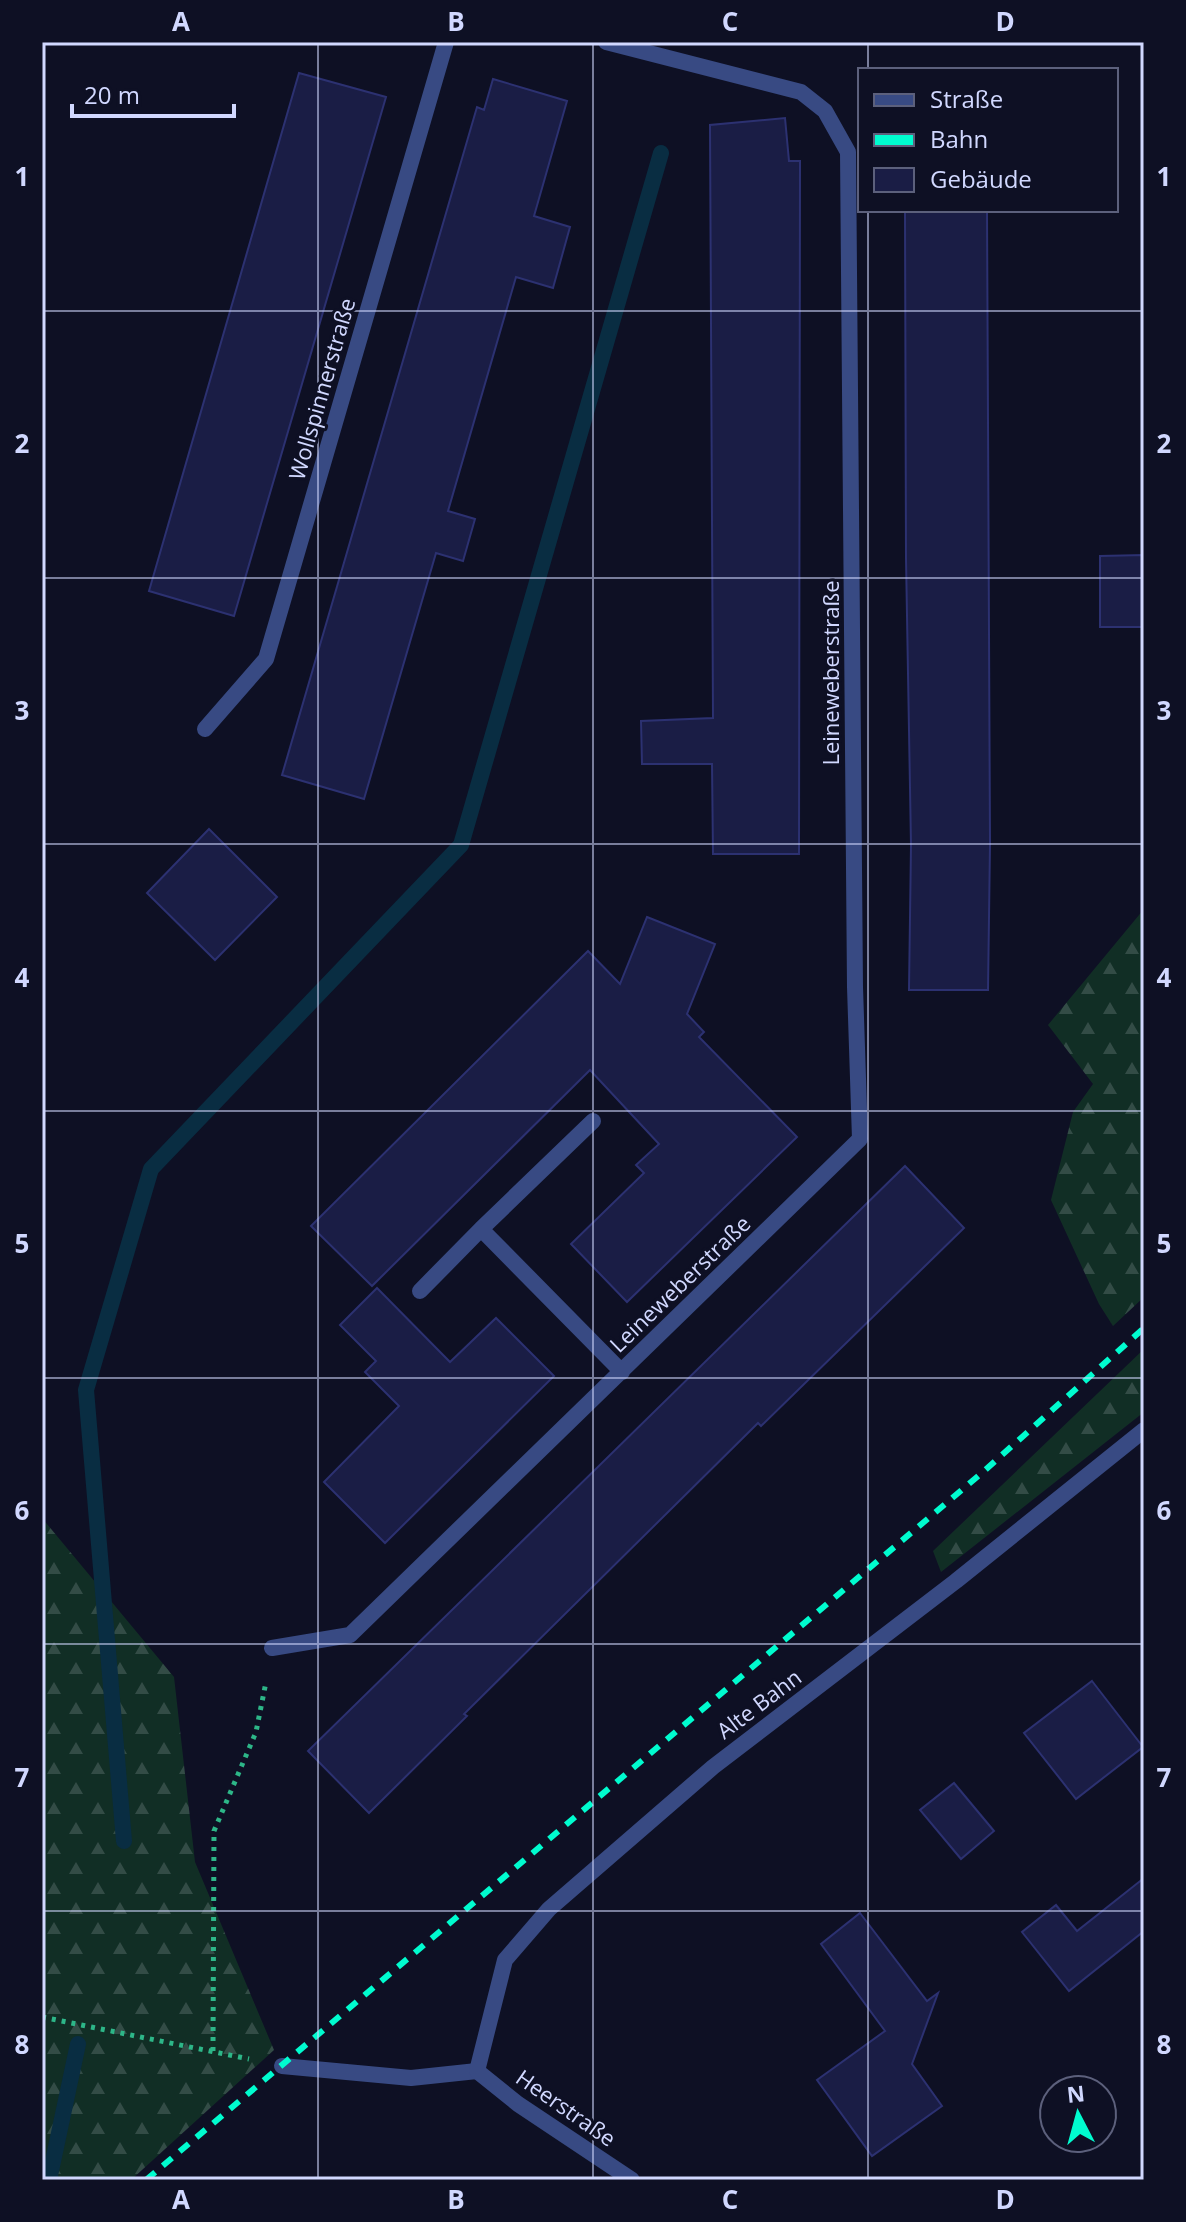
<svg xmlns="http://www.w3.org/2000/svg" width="1186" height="2222" font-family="'Open Sans',sans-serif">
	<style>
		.forest { fill: url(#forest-firs) }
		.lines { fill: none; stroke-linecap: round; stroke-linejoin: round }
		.stream { stroke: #092d42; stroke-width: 16 }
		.building { fill: #1a1d45; stroke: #2c3171; stroke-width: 2 }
		.path { stroke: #2db688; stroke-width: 5; stroke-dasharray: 4 6; stroke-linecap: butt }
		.lane { stroke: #384a83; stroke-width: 16 }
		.street { stroke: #384a83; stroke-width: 16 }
		.rail { stroke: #00fccf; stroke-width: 6; stroke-dasharray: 12 10; stroke-linecap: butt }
		.grid { fill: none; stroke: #d1d8ff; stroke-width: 2; stroke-opacity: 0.55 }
		.labels { text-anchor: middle; stroke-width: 6; stroke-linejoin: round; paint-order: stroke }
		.street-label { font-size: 22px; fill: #d1d8ff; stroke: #0e1024 }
		.neatline { fill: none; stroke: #d1d8ff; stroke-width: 3 }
		.grid-label { font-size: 26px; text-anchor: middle; font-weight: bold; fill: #d1d8ff }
	</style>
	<defs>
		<pattern id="forest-firs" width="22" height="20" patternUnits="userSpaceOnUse" patternTransform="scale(2)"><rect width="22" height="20" fill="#112e25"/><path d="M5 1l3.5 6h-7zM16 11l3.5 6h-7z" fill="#334c46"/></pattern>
	</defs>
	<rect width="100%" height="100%" fill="#0e1024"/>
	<path class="forest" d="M 1144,909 L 1144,1297 L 1113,1326 L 1099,1304 L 1051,1200 L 1073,1112 L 1093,1084 L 1048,1025 Z
		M 1144,1349 L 1144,1412 L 941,1572 L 933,1551 Z
		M 42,1518 L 174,1677 L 195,1862 L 274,2050 L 131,2180 L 42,2180 Z"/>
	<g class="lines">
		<path class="stream" d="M 124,1841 L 86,1390 L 151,1169 L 461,845 L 661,153
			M 49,2180 L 78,2044"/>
	</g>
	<path class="building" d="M 299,73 L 386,97 L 234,616 L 149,591 Z
		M 493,79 L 567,101 L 534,216 L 570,227 L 553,288 L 516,277 L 448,511 L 475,519 L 463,561 L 436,553 L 364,799 L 282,775 L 477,107 L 484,110 Z
		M 785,118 L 789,161 L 800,161 L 799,854 L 713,854 L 712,764 L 642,764 L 641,721 L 713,718 L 710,125 Z
		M 905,210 L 987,210 L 990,844 L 988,990 L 909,990 L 911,845 L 906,558 Z
		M 1144,555 L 1144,627 L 1100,627 L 1100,556 Z
		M 209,829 L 277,897 L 215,960 L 147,893 Z
		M 647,917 L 715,944 L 687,1014 L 704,1032 L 699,1037 L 797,1137 L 627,1302 L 571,1244 L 644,1173 L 636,1165 L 659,1144 L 590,1070 L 372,1286 L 311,1226 L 588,951 L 620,984 Z
		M 905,1166 L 964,1228 L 761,1426 L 758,1423 L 464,1714 L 467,1716 L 369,1813 L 308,1751 Z
		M 377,1288 L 450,1362 L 496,1318 L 554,1376 L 385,1543 L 324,1482 L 399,1406 L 365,1372 L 376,1361 L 340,1325 Z
		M 1092,1681 L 1143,1747 L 1076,1799 L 1024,1733 Z
		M 954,1783 L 994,1831 L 961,1859 L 920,1810 Z
		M 1144,1878 L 1144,1931 L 1069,1991 L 1022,1932 L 1056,1905 L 1077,1931 Z
		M 860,1913 L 927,2001 L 938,1993 L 912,2064 L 942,2106 L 872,2156 L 817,2080 L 885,2031 L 821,1944 Z"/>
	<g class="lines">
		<path class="path" d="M 42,2017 L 249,2059
			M 213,2051 L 214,1831 L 256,1732 L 266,1682"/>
		<path class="lane" d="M 282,2066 L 411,2078 L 477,2071"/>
		<path class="street" d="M 205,729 L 266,659 L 446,42
			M 593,1121 L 481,1229 L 622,1372
			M 420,1291 L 481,1229
			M 272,1648 L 350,1635 L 860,1139 L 855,987 L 848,152 L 825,111 L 801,92 L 606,42
			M 632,2180 L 518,2104 L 477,2071 L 505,1960 L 549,1909 L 713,1767 L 956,1581 L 1144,1430"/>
		<path class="rail" d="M 146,2180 L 983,1472 L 1144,1328"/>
	</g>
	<path class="grid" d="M 318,42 L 318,2180M 593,42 L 593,2180M 868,42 L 868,70M 868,210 L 868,2180M 42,311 L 1144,311M 42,578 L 1144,578M 42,844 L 1144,844M 42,1111 L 1144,1111M 42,1378 L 1144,1378M 42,1644 L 1144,1644M 42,1911 L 1144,1911"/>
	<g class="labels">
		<g class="street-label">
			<text transform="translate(322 389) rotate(-74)" y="8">Wollspinnerstraße</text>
			<text transform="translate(831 673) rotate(-90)" y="8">Leineweberstraße</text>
			<text transform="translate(680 1284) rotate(-44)" y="8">Leineweberstraße</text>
			<text transform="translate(759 1704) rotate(-37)" y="8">Alte Bahn</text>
			<text transform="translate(566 2108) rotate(35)" y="8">Heerstraße</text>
		</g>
	</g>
	<rect width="1186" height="2222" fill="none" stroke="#0e1024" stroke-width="88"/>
	<rect x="858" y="68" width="260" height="144" fill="#0e1024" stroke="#5c607c" stroke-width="2"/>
	<rect x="874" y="94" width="40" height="12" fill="#384a83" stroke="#5c607c" stroke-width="2"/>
	<text x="930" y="108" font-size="24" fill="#d1d8ff">Straße</text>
	<rect x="874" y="134" width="40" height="12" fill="#00fccf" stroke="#5c607c" stroke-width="2"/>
	<text x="930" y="148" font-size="24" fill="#d1d8ff">Bahn</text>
	<rect x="874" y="168" width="40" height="24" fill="#1a1d45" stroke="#5c607c" stroke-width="2"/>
	<text x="930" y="188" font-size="24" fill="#d1d8ff">Gebäude</text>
	<g transform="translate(1078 2114) rotate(354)"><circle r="38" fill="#0e1024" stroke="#5c607c" stroke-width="2"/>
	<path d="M0-6L14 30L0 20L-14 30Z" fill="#00fccf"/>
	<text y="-12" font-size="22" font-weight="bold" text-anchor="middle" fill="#d1d8ff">N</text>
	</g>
	<path d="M72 104v12h162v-12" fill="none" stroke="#d1d8ff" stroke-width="4"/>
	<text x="84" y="104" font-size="24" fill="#d1d8ff" stroke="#0e1024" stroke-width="6" paint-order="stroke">20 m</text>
	<rect x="44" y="44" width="1098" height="2134" class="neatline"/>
	<g class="grid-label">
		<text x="181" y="31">A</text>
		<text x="456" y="31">B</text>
		<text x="730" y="31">C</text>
		<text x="1005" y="31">D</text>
		<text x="22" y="186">1</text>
		<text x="1164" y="186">1</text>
		<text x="22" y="453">2</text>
		<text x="1164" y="453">2</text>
		<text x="22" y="720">3</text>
		<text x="1164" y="720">3</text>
		<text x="22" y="987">4</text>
		<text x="1164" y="987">4</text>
		<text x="22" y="1253">5</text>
		<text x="1164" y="1253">5</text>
		<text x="22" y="1520">6</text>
		<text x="1164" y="1520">6</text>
		<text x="22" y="1787">7</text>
		<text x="1164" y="1787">7</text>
		<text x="22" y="2054">8</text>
		<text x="1164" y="2054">8</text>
		<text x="181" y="2209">A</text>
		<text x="456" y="2209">B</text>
		<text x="730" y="2209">C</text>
		<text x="1005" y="2209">D</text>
	</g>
</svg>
